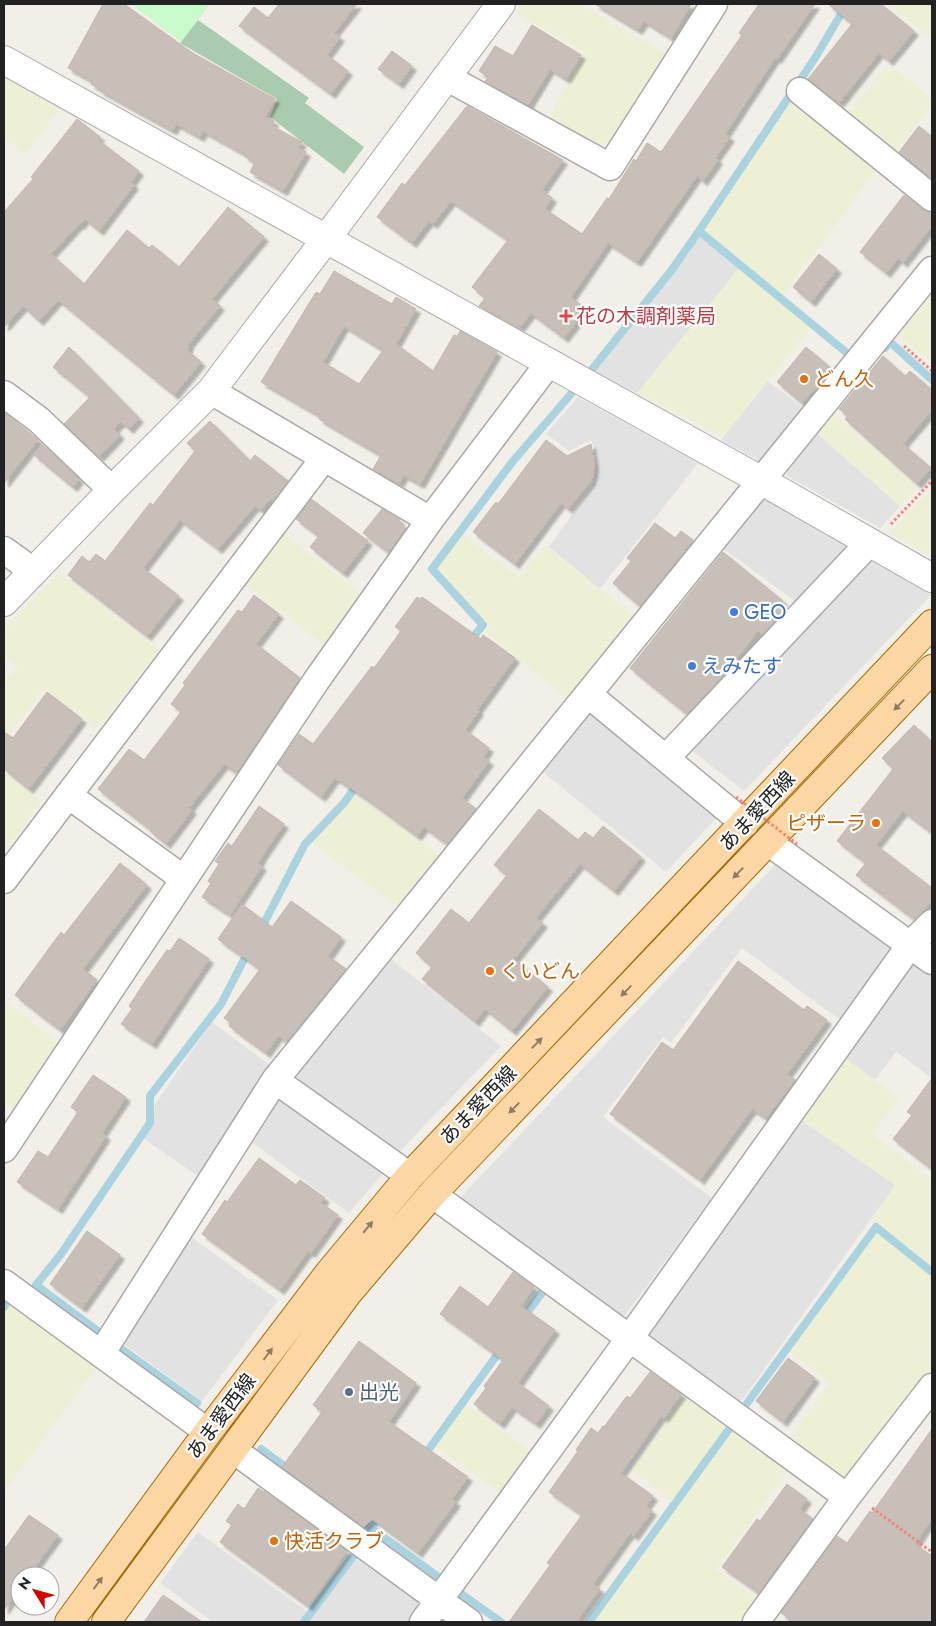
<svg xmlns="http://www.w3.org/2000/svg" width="936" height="1626" font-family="Jost,'Noto Sans JP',sans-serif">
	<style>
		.farmland { fill: #eef0d5 }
		.cemetery { fill: #aacbaf }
		.park { fill: #c8facc }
		.parking { fill: #e2e2e2 }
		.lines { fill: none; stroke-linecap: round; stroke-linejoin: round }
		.stream { stroke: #aad3df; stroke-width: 8 }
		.building { fill: #c7bfb8; stroke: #c4b6ab; fill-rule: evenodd; filter: url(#shadow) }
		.minor-casing { stroke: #a9a9a9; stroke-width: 29 }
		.tertiary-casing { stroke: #a9a9a9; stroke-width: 30 }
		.primary-casing { stroke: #a06b00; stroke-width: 30 }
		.path { stroke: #fa8072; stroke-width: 3; stroke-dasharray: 2.5 2.5; stroke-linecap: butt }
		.minor { stroke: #fff; stroke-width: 26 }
		.tertiary { stroke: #fff; stroke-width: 28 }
		.primary { stroke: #fcd6a4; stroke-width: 28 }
		.path-bridge { stroke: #fa8072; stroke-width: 3; stroke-dasharray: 2.5 2.5; stroke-linecap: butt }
		.oneway { fill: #8f7c63 }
		.health-dot { fill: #e0444e; stroke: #fff; stroke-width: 2 }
		.food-dot { fill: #e8710a; stroke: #fff; stroke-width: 2 }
		.shop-dot { fill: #3f7fe0; stroke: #fff; stroke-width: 2 }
		.service-dot { fill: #5c6f8a; stroke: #fff; stroke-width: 2 }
		.labels { text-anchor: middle; stroke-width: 4.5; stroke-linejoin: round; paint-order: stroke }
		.health-label { font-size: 20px; fill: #be3a42; stroke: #fff; text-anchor: start }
		.food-label { font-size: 20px; fill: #c56008; stroke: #fff; text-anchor: start }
		.shop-label { font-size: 20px; fill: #366cbe; stroke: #fff; text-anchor: start }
		.street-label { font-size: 20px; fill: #222; stroke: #fff }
		.service-label { font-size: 20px; fill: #4e5e75; stroke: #fff; text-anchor: start }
	</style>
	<defs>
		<filter id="shadow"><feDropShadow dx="4.5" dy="4.5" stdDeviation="1" flood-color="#0004"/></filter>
	</defs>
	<rect width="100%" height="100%" fill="#f2efe9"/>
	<path class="farmland" d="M 523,4 L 580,4 L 666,54 L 609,142 L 596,145 L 548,118 L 586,53 L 516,13 Z
		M 886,4 L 932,4 L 932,39 Z
		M 888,64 L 932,98 L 932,105 L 893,156 L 845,116 Z
		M 4,76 L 60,108 L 26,154 L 4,138 Z
		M 793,98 L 876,170 L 782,297 L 703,231 Z
		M 739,268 L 811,328 L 723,437 L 637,393 Z
		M 932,285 L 932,364 L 896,332 Z
		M 831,411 L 917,488 L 900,506 L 815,432 Z
		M 932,488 L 932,557 L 889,533 Z
		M 280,531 L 360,593 L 325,646 L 241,581 Z
		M 462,534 L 519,577 L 545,545 L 637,619 L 570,701 L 486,632 L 490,627 L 436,569 Z
		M 59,572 L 159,650 L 98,729 L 45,688 L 4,742 L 4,683 L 17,666 L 4,656 L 4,629 Z
		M 4,773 L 41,802 L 4,851 Z
		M 354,794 L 443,859 L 401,909 L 312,843 L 344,808 Z
		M 4,1001 L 59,1043 L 14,1111 L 4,1103 Z
		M 844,1057 L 899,1098 L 872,1134 L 932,1179 L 932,1269 L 869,1219 L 894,1185 L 799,1119 Z
		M 875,1230 L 932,1276 L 932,1368 L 845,1480 L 789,1438 L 830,1382 L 788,1351 Z
		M 12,1302 L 98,1365 L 4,1492 L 4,1314 Z
		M 688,1392 L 730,1422 L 674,1501 L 632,1471 Z
		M 465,1404 L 530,1451 L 500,1493 L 435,1446 Z
		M 735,1426 L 791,1467 L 716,1569 L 756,1598 L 739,1622 L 591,1622 Z"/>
	<path class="cemetery" d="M 198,20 L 309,98 L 305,103 L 364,147 L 344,174 L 270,117 L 277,99 L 180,43 Z"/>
	<path class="park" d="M 131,4 L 210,4 L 181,42 Z"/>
	<path class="parking" d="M 700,236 L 739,268 L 637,393 L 595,371 L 673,273 Z
		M 768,381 L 806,410 L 764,463 L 721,440 Z
		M 578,397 L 698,463 L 600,589 L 549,547 L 592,487 L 595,478 L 596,454 L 591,440 L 569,451 L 546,434 Z
		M 815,432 L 900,506 L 880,528 L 787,476 L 788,466 Z
		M 765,499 L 856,549 L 803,607 L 721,547 L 758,500 Z
		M 866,556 L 932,593 L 932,594 L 744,791 L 686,746 Z
		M 589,713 L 719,815 L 666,872 L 543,772 Z
		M 778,862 L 894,946 L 843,1022 L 742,948 L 671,1043 L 663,1037 L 603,1117 L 712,1198 L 622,1319 L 457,1201 Z
		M 391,959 L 501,1046 L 396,1155 L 292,1081 Z
		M 915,961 L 932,974 L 932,1078 L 896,1052 L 875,1080 L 844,1057 Z
		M 212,1022 L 271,1066 L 201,1178 L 144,1139 L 153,1125 L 155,1104 Z
		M 280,1097 L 383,1173 L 349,1213 L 250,1141 Z
		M 799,1119 L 895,1185 L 740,1403 L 641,1333 Z
		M 190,1236 L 278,1300 L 202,1401 L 121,1342 Z
		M 198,1532 L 309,1613 L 302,1622 L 213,1622 L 160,1583 Z
		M 358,1552 L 424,1601 L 408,1622 L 307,1622 Z"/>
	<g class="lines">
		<path class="stream" d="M 699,231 L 847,353
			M 885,348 L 890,342 L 932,380
			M 593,368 L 671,271 L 699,231 L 815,58 L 847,4
			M 470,641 L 483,625 L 432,569 L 513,461 L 571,394
			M 261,929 L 305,844 L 344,803 L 358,783
			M 4,1307 L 6,1303
			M 523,1318 L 544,1290
			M 99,1332 L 36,1285 L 61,1254 L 150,1123 L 150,1096 L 221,1004 L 249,950
			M 120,1348 L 197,1403
			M 745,1406 L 876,1227 L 932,1272
			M 261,1449 L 291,1471
			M 424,1456 L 502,1348
			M 368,1526 L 440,1578
			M 371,1529 L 382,1514
			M 457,1591 L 501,1622
			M 304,1622 L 354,1555
			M 589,1622 L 732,1425"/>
	</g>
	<path class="building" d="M 103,4 L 124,4 L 191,52 L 275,99 L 265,117 L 274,121 L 272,126 L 302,142 L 298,148 L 306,152 L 283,191 L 250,172 L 255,162 L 244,156 L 245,154 L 203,131 L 200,137 L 176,124 L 173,130 L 170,129 L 99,90 L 100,89 L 91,84 L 92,81 L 68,68 Z
		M 279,4 L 357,4 L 334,33 L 340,37 L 327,55 L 348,71 L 331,94 L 239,26 L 254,7 L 268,18 Z
		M 595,4 L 691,4 L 671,38 L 644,21 L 638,30 Z
		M 759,4 L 815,4 L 777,59 L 775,58 L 725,134 L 730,137 L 715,158 L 718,160 L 703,181 L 697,176 L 637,262 L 608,243 L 571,297 L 586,309 L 564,338 L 531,313 L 520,327 L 479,306 L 485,298 L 472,287 L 508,240 L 451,201 L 433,224 L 429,221 L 412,243 L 377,217 L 402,183 L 405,185 L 467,106 L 563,160 L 542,190 L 552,198 L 545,209 L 582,234 L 607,198 L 609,199 L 634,159 L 636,161 L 647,143 L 661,152 L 742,35 L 739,33 Z
		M 828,4 L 881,4 L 914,31 L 889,61 L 879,53 L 839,103 L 808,79 L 852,24 Z
		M 532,25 L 581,55 L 566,79 L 550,69 L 528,105 L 485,81 L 489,77 L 479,71 L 495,46 L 513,56 Z
		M 392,51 L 412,66 L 399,84 L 378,69 Z
		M 77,119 L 100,137 L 98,140 L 139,171 L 131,182 L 134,185 L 99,231 L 85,219 L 80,225 L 79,224 L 51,254 L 84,284 L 127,230 L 149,248 L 152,245 L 179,267 L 228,207 L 264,237 L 212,299 L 220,306 L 188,345 L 189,346 L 187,350 L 201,362 L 174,395 L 58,300 L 39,321 L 23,306 L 4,327 L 4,212 L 33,179 L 31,177 Z
		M 919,126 L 932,137 L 932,179 L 899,152 Z
		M 904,195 L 923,210 L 932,213 L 932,226 L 903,263 L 898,258 L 886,273 L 860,252 Z
		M 819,254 L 837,269 L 811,302 L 793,287 Z
		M 334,271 L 392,304 L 396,297 L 416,309 L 396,344 L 433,371 L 454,335 L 457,336 L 460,331 L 497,352 L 420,484 L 404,475 L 399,483 L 373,469 L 381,455 L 319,419 L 320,416 L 261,382 L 316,292 L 320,294 ZM 344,326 L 383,350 L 359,384 L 323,362 Z
		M 69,347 L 139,418 L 129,429 L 121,422 L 114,429 L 120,435 L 99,457 L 64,424 L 90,397 L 53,367 Z
		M 806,347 L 832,369 L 815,391 L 813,390 L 802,403 L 777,382 Z
		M 883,356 L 905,376 L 910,371 L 932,390 L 932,410 L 903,444 L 931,468 L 917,484 L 845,419 L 848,416 L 839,409 Z
		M 4,412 L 38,440 L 4,483 Z
		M 210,421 L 250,461 L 255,455 L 288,481 L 273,501 L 270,499 L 261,510 L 255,506 L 218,549 L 180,520 L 143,568 L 179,596 L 147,636 L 68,575 L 82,556 L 89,562 L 96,554 L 105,561 L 150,503 L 153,505 L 195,451 L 187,443 Z
		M 546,440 L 567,456 L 591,444 L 594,465 L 593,474 L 590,482 L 568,509 L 561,503 L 515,564 L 473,532 L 496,502 L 498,504 Z
		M 43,445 L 79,479 L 73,487 L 34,455 Z
		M 311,499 L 368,541 L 343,573 L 310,547 L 319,536 L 296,519 Z
		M 382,509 L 400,520 L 398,522 L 406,528 L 388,552 L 363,533 Z
		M 655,523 L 675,538 L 681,531 L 693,540 L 640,606 L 613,583 L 631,561 L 627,558 Z
		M 723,552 L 783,601 L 780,605 L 786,610 L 762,635 L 758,631 L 721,678 L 687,714 L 630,668 Z
		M 254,595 L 279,614 L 256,644 L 300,678 L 237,773 L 224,764 L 189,808 L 192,810 L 166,844 L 150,831 L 151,830 L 98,789 L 129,749 L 144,760 L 181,712 L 171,704 L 185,685 L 183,683 L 238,610 L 242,612 Z
		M 417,597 L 420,599 L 422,597 L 481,639 L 483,635 L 515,658 L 477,710 L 479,711 L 465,730 L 489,748 L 483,757 L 489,761 L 462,798 L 476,809 L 447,844 L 424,827 L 417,836 L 365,798 L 335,778 L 321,797 L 278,765 L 299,734 L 313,744 L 372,666 L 374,668 L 401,631 L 395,627 Z
		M 47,692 L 82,719 L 29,789 L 4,769 L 4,732 L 13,738 Z
		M 914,725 L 932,742 L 932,833 L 903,811 L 876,845 L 932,888 L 932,902 L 914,919 L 856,875 L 866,863 L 837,841 L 893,769 L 882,758 Z
		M 259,806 L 284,824 L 262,856 L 258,864 L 262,866 L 230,915 L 202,897 L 211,883 L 208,881 L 219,864 L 215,861 L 228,843 L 232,846 Z
		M 539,809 L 578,840 L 585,832 L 593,838 L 603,826 L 641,857 L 614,891 L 580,864 L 536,918 L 543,923 L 514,959 L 548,987 L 512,1031 L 485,1009 L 475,1022 L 422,979 L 432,967 L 416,953 L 451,909 L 469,923 L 507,875 L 494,865 Z
		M 120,863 L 147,885 L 83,969 L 97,980 L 60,1030 L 15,995 L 61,932 L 64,935 Z
		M 291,901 L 341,937 L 328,956 L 346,969 L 287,1041 L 278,1036 L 266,1053 L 229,1026 L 231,1023 L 224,1018 L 260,969 L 218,939 L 242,904 L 272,927 Z
		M 179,938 L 209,959 L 152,1044 L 121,1024 L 132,1009 L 129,1006 L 146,980 L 167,950 L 170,951 Z
		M 738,961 L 804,1010 L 807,1006 L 827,1020 L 787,1074 L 795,1080 L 766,1118 L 752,1109 L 700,1180 L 610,1114 L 662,1042 L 673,1050 Z
		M 93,1075 L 126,1097 L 102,1133 L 106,1136 L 58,1209 L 17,1182 L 38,1151 L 48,1157 L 78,1112 L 71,1107 Z
		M 932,1078 L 932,1169 L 893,1139 L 912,1115 L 907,1112 Z
		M 259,1158 L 296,1185 L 300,1180 L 325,1198 L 321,1203 L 338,1215 L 311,1253 L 308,1251 L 280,1290 L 202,1234 L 225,1200 L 227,1202 Z
		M 87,1231 L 120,1255 L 82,1308 L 50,1284 Z
		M 513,1272 L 534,1287 L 521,1306 L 555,1330 L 518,1383 L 549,1406 L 536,1424 L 512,1407 L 500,1424 L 474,1404 L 486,1388 L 484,1386 L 503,1360 L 440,1314 L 460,1286 L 488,1307 Z
		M 359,1341 L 416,1383 L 389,1422 L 468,1477 L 452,1499 L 456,1502 L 418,1553 L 372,1519 L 364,1527 L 282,1467 L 322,1412 L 313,1405 Z
		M 788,1358 L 815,1378 L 783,1422 L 756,1401 Z
		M 650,1372 L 681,1394 L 664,1418 L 661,1416 L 621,1473 L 653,1496 L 646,1506 L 652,1511 L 634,1536 L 630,1533 L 593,1584 L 600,1589 L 576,1622 L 509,1622 L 550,1565 L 547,1563 L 582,1515 L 549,1492 L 578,1451 L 576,1450 L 591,1428 L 598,1433 L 603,1426 L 604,1427 L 627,1396 L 630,1398 Z
		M 932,1429 L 932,1518 L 915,1544 L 932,1556 L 932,1622 L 793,1622 L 781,1613 L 837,1536 L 847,1543 L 870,1511 L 872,1513 Z
		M 787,1484 L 807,1499 L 800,1509 L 813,1519 L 759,1593 L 722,1567 L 757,1519 L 760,1521 Z
		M 258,1488 L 264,1492 L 264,1491 L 347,1551 L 308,1606 L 220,1542 L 232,1525 L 226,1521 L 238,1504 L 244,1509 Z
		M 29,1515 L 58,1535 L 28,1576 L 20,1576 L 20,1587 L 4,1610 L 4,1550 Z
		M 163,1595 L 202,1622 L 144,1622 Z"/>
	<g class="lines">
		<defs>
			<path id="minor" d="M 446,77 L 610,167 L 714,4
				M 800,91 L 932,198
				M 211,391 L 430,520
				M 4,394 L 39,420 L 112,490
				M 4,550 L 22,563 L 30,576
				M 589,695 L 745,824
				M 666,758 L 870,542
				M 68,795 L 184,879
				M 768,842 L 932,961
				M 4,880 L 324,458
				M 275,1080 L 410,1176
				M 4,1149 L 316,681 L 430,520 L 549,363
				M 432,1194 L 847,1497
				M 4,1283 L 208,1432
				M 101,1354 L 275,1080 L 932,270
				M 232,1449 L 469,1622
				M 423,1622 L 629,1339 L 910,945 L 932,923
				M 756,1622 L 847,1497 L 932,1387"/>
			<path id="tertiary" d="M 4,60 L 762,481 L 932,578
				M 4,602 L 112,490 L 211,391 L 326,239 L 501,4"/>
			<path id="primary" d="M 69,1622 L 208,1432 L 329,1273 L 410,1176 L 932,624
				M 106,1622 L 347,1294 L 432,1194 L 932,669"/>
		</defs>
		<use href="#minor" class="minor-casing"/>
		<use href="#tertiary" class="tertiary-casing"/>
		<use href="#primary" class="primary-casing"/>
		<path class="path" d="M 904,346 L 932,371
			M 891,524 L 932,481
			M 872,1508 L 932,1552"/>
		<use href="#minor" class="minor"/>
		<use href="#tertiary" class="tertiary"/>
		<use href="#primary" class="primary"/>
		<path class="path-bridge" d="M 736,797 L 797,844"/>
	</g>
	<defs><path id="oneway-solid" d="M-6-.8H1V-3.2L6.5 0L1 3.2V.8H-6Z" transform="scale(1.25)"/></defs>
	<g class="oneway">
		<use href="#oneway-solid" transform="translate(899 705) rotate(134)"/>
		<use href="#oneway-solid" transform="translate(738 873) rotate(134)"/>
		<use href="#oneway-solid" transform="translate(626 991) rotate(134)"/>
		<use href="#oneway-solid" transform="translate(537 1043) rotate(-46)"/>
		<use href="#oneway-solid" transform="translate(514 1108) rotate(134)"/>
		<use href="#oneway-solid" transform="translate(368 1227) rotate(-50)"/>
		<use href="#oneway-solid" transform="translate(268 1354) rotate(-53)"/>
		<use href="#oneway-solid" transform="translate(98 1583) rotate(-54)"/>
	</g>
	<path class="health-dot" d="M563.5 308.5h5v5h5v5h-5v5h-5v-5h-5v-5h5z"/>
	<g class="food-dot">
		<circle cx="804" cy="379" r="5"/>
		<circle cx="876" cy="823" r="5"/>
		<circle cx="490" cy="971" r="5"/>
		<circle cx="274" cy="1541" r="5"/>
	</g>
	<g class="shop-dot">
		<circle cx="734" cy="612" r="5"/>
		<circle cx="692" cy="666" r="5"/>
	</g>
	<circle class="service-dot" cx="349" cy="1392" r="5"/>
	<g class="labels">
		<g class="health-label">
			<text x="576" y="323">花の木調剤薬局</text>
		</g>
		<g class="food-label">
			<text x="814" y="386">どん久</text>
			<text x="866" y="830" text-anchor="end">ピザーラ</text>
			<text x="500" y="978">くいどん</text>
			<text x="284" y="1548">快活クラブ</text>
		</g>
		<g class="shop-label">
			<text x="744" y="619">GEO</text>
			<text x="702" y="673">えみたす</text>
		</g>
		<g class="street-label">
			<text transform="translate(757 811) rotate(-47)" y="7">あま愛西線</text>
			<text transform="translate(478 1105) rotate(-46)" y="7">あま愛西線</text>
			<text transform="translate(221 1416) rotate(-53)" y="7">あま愛西線</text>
		</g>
		<g class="service-label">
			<text x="359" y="1399">出光</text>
		</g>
	</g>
	<rect width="936" height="1626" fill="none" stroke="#222222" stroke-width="10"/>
	<g transform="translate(35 1591) rotate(307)"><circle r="24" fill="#ffffff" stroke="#a7a7a7"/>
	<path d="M0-4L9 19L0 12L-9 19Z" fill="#d40000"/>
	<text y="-8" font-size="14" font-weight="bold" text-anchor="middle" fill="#222222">N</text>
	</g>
</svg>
